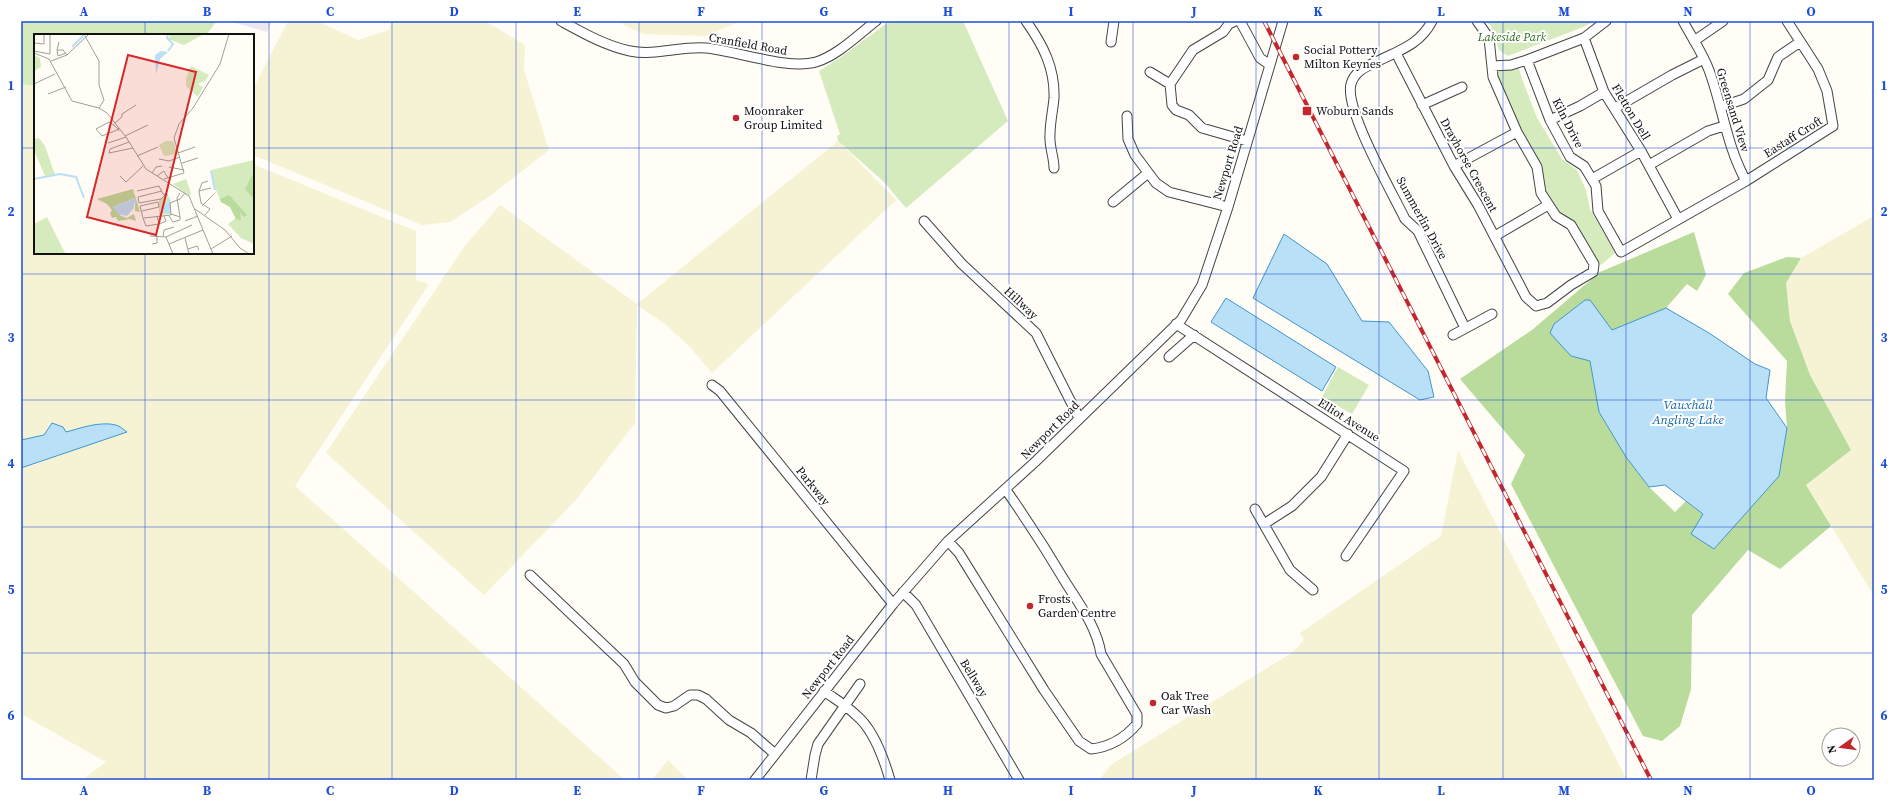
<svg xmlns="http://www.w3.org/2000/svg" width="1895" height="801" font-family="'Source Serif 4',serif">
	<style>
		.industrial { fill: #eee6ef }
		.farmland { fill: #f6f3d4 }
		.green { fill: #d5ebbd }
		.forest { fill: #b9dc9c }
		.water { fill: #b9e0f7; stroke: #3f96cf }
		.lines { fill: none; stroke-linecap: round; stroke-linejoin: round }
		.minor-casing { stroke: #444; stroke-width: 11 }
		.minor { stroke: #fff; stroke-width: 9 }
		.rail-casing { stroke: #c4262e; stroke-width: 4 }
		.rail { stroke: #fff; stroke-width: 2.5; stroke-dasharray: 8; stroke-linecap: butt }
		.grid { fill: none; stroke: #1d4ed8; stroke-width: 1; stroke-opacity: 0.55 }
		.poi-dot { fill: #c4262e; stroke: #fff; stroke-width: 1.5 }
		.labels { text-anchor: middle; stroke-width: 4; stroke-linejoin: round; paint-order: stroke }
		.park-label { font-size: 12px; font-style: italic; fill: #2f6b1f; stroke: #fff }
		.street-label { font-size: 12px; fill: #111; stroke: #fff }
		.poi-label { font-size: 12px; fill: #111; stroke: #fff; text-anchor: start }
		.water-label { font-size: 13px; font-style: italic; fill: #1768a6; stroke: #fff }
		.inset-river { fill: none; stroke: #b9e0f7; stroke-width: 2 }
		.inset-road { fill: none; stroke: #a09f9a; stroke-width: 1 }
		.view { fill: #d62828; fill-opacity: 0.15; stroke: #d62828; stroke-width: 2 }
		.inset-edge { fill: none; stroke: #111; stroke-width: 2 }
		.neatline { fill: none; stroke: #1d4ed8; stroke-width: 1.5 }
		.grid-label { font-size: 13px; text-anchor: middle; font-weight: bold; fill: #1d4ed8 }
	</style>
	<rect width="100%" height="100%" fill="#fffdf5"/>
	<path class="industrial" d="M 229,21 L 272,21 L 267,32 Z"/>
	<path class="farmland" d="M 288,21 L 317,21 L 358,40 L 389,30 L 391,21 L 485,21 L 525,45 L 524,70 L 549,150 L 490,196 L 450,222 L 422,225 L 253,155 L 253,89 Z
		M 621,21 L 741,21 L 706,36 L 643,34 L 624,25 Z
		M 21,84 L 35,86 L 35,253 L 253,253 L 253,164 L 416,231 L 416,280 L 429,284 L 295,486 L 625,780 L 82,780 L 106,762 L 21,714 L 21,466 L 35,465 L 68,448 L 127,432 L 117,424 L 100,423 L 28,445 L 21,444 Z
		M 838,141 L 896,200 L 712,373 L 690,347 L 666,325 L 637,305 L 635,423 L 575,501 L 484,595 L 326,453 L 464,247 L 500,205 L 637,304 Z
		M 1874,216 L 1874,596 L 1806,485 L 1851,450 L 1810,375 L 1790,321 L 1786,283 L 1801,258 Z
		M 1458,450 L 1627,780 L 1099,780 L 1112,764 L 1293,652 L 1304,640 L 1300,633 L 1441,536 Z
		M 668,760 L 688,780 L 652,780 Z"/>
	<path class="green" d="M 21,21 L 217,21 L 206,35 L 35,35 L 35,86 L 21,84 Z
		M 890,21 L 963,21 L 1008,121 L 906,208 L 884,182 L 838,141 L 837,136 L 840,134 L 819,71 L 841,57 Z
		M 1485,21 L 1596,21 L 1578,29 L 1508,56 L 1499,50 L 1491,26 Z
		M 1518,65 L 1522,79 L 1537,118 L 1562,159 L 1577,170 L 1586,190 L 1590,209 L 1615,253 L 1601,265 L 1568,219 L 1552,206 L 1544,194 L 1495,73 Z
		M 1338,367 L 1369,385 L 1352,414 L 1322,397 Z"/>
	<path class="forest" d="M 1694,232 L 1706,275 L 1697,291 L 1687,284 L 1666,308 L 1612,330 L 1590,300 L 1585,300 L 1554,324 L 1571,356 L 1590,361 L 1599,412 L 1626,457 L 1649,487 L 1675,512 L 1686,501 L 1704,515 L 1754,503 L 1779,476 L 1787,428 L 1785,401 L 1787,361 L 1728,294 L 1744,273 L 1787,257 L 1801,258 L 1786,283 L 1790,321 L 1810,375 L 1851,450 L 1806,485 L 1831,526 L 1780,569 L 1748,550 L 1692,615 L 1691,689 L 1680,726 L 1662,741 L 1643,736 L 1511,484 L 1525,455 L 1460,379 L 1532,330 L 1600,272 Z"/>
	<path class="water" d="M 1284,234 L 1327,264 L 1362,321 L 1389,322 L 1428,371 L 1434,397 L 1420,400 L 1253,298 Z
		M 1226,298 L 1336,367 L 1322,391 L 1211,322 Z
		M 1585,300 L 1590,300 L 1612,330 L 1666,308 L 1709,333 L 1755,364 L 1770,370 L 1766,398 L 1787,428 L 1779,476 L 1714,549 L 1691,534 L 1703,514 L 1665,485 L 1649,487 L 1626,457 L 1599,412 L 1590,361 L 1571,356 L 1550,333 L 1554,324 Z
		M 52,423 L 63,427 L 66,432 C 81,428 100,421 116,425 C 120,426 124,430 127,432 L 21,468 L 21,440 L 44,435 Z"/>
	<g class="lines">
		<defs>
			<path id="minor" d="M 561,21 C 583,33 606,46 630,51 C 655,56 681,46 706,48 C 737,51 788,70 816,62 C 837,56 859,34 876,21
				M 1026,21 C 1043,45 1055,68 1054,98 C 1053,110 1050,122 1050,135 C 1049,146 1054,157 1054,168
				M 1235,21 L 1229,24 L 1223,32 L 1193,50 L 1170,84 L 1172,105 L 1176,110 L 1189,115 L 1202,128 L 1247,141
				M 1240,21 L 1260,58 L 1270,65
				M 1432,21 C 1421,43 1401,50 1380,60 C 1368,66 1355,70 1351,84 C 1344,109 1392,192 1405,219 L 1418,231 L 1465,328
				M 1606,21 L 1584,38 L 1527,60 L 1550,120 L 1570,157 L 1584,166 L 1596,186 L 1598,211 L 1621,252 L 1746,181 L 1833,126 L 1827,91 L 1818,69 L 1787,21
				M 1683,21 C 1692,38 1704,55 1710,73 C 1723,109 1727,147 1746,181
				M 1584,38 L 1604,92 L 1641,151 L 1678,219
				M 1694,41 L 1723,21
				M 1111,42 L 1114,21
				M 1396,53 L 1454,166 L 1478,205 L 1526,297 L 1536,306 L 1547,303 L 1571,285 L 1593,272 L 1594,264 L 1571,225 L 1556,216 L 1541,193 L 1537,167 L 1517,132 L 1493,77 L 1489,38 L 1477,21
				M 1492,66 L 1511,65 L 1527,60
				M 1150,72 L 1170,84
				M 1422,105 L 1462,87
				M 1720,107 L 1744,99 L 1768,80 L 1778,57 L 1800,42
				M 1615,108 L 1672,75 L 1704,59
				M 1127,116 L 1128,139 L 1135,155 L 1156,183 L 1169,192 L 1228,207
				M 1550,120 L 1580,106 L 1604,92
				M 1649,165 L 1708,131 L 1724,126
				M 1454,166 L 1517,132
				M 1592,179 L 1641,151
				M 1113,202 L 1148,173
				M 924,221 L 962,264 L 1036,333 L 1079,418
				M 1495,236 L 1548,205
				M 1176,324 L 1404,471 L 1346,556
				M 1453,335 L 1492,314
				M 1169,357 L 1194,335
				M 712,385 L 720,391 L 893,604
				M 1255,509 L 1290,570 L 1313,590
				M 1264,524 L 1292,506 L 1321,477 L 1348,434
				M 948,541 L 959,553 L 1044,690 L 1079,741 L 1091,749 C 1110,747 1125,738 1137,724 L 1137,715 L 1101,654 C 1097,628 1080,605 1066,583 C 1047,551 1027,520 1006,490
				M 530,575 L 624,664 L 635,682 L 658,705 L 666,708 L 674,706 L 690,695 L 698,695 L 706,699 L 729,720 L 751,733 L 775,754
				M 903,592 L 916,605 L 1019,780
				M 824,691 C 835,699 847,706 856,715 C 873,729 884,759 890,780
				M 755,780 L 893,604 L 948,541 L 1035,462 L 1181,320 L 1202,285 L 1228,207 L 1283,21
				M 811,780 L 815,755 L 818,744 L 860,684"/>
		</defs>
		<use href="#minor" class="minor-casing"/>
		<use href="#minor" class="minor"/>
		<defs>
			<path id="rail" d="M 1264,21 L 1651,780"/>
		</defs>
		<use href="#rail" class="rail-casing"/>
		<use href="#rail" class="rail"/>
	</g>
	<path class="grid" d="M 145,21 L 145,35M 269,21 L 269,780M 392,21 L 392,780M 516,21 L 516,780M 639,21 L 639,780M 762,21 L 762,780M 886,21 L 886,780M 1009,21 L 1009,780M 1133,21 L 1133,780M 1256,21 L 1256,780M 1379,21 L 1379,780M 1503,21 L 1503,780M 1626,21 L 1626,780M 1750,21 L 1750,780M 21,148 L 35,148M 253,148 L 1874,148M 145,253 L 145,780M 21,274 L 1874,274M 21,400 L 1874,400M 21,527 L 1874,527M 21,653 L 1874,653"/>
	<g class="poi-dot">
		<circle cx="1296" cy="57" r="4"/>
		<rect x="1302" y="106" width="10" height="10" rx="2"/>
		<circle cx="736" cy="118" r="4"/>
		<circle cx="1030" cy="606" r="4"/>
		<circle cx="1153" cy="703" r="4"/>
	</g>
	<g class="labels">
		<g class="park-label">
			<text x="1512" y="41">Lakeside Park</text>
		</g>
		<g class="street-label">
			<text transform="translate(748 44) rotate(10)" y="4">Cranfield Road</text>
			<text transform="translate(1733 110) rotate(73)" y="4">Greensand View</text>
			<text transform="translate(1631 112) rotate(59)" y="4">Fletton Dell</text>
			<text transform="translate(1568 123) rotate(63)" y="4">Kiln Drive</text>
			<text transform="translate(1793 137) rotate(-32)" y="4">Eastaff Croft</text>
			<text transform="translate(1228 163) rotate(-73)" y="4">Newport Road</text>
			<text transform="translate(1469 165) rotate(61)" y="4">Drayhorse Crescent</text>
			<text transform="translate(1422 218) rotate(61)" y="4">Summerlin Drive</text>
			<text transform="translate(1021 303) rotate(43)" y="4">Hillway</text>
			<text transform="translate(1349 420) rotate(32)" y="4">Elliot Avenue</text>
			<text transform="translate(1050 430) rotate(-45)" y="4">Newport Road</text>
			<text transform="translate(813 486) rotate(51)" y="4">Parkway</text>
			<text transform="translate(828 667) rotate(-52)" y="4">Newport Road</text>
			<text transform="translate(974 678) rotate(59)" y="4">Bellway</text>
		</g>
		<g class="poi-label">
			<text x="1304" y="54">Social Pottery<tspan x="1304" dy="14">Milton Keynes</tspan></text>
			<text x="744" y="115">Moonraker<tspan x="744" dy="14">Group Limited</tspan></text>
			<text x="1316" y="115">Woburn Sands</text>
			<text x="1038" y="603">Frosts<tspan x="1038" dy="14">Garden Centre</tspan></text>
			<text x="1161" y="700">Oak Tree<tspan x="1161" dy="14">Car Wash</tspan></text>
		</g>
		<g class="water-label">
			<text x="1688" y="409">Vauxhall<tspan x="1688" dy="15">Angling Lake</tspan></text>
		</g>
	</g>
	<g transform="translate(34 34)">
		<rect width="220" height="220" fill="#fffdf5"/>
		<path d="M 137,0 L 170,0 L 150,11 L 134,5 ZM 0,21 L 6,24 L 7,33 L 0,37 ZM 157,32 L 175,41 L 171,47 L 164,50 L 169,53 L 164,63 L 152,52 L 152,45 ZM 5,104 L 11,112 L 21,141 L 11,142 L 0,116 L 0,105 ZM 132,107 L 139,107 L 144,120 L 130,122 L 125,111 ZM 220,126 L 220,210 L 207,204 L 194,190 L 202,184 L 196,173 L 187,168 L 178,146 L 177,136 ZM 152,145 L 157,159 L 155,162 L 139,150 ZM 134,161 L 137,167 L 137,180 L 125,181 L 125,166 ZM 13,183 L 31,219 L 29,220 L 0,220 L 0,190 Z" fill="#d5ebbd"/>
		<path d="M 218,141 L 220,142 L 220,165 L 211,155 ZM 99,155 L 106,178 L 101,177 L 101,164 L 79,173 L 87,182 L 93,184 L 100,180 L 102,187 L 96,185 L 84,187 L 82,183 L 78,184 L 76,179 L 78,176 L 73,170 L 63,165 ZM 195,161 L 213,181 L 210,183 L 206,178 L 207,186 L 202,185 L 196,173 L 187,168 L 186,165 Z" fill="#b9dc9c"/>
		<path d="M 127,17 L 134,18 L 126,25 L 122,40 L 121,21 ZM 101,164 L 103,168 L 100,169 L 100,174 L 93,182 L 84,180 L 79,173 ZM 133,164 L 136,166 L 136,178 L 131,180 L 127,172 L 134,168 Z" fill="#b9e0f7"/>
		<path class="inset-river" d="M 134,0 L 133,4 L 139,10 L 134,17M 38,13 L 50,1M 177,137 L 181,156M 0,145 L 26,140 L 42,143 L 50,164"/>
		<path class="inset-road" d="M 51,2 L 65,27 L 65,51 L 70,66 L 65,74M 25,8 L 23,16 L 29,16 L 33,21M 0,9 L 10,10 L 10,0M 23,16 L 24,22 L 32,19M 0,17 L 16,20 L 16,0M 0,19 L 15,25 L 38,67 L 65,74 L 73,79 L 92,103 L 112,135 L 155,162 L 179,220M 17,27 L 33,21 L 55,0M 0,50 L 21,40M 14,60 L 32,53M 81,89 L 88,83 L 88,80 L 102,71M 85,97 L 84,95 L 81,92 L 75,88 L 62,95 L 68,102 L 83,96 L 85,94M 91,102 L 114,91M 95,108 L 76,115 L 75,119 L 99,114M 74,109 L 92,103M 144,119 L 161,113M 103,122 L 124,113M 125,125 L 135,127 L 146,123M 148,129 L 164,124M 135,133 L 150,136M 118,139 L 122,133 L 128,132M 86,142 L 92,148 L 109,132M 123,142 L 130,137 L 134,144M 130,145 L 150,139 L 140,104 L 145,90 L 159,74 L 186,30 L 195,0M 103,157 L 125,152 L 129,160 L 134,161M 128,157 L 104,163 L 105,169 L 127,165 L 131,161M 165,157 L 177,154M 146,159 L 143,164 L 146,183M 168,172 L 180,160M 161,175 L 191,196 L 206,214 L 215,220M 108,177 L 125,173 L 124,168 L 106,172 L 109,184 L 112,192 L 125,190 L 123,182M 171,181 L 176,175 L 167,169 L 165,157 L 168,149 L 174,147M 135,182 L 139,188 L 146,186 L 146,183 L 137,180M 110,184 L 137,181 L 136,169 L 146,165 L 151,159M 151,187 L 164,182M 125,190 L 132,187 L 130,182M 116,202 L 132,203M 129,202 L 130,196 L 140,193M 151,204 L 155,220M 118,210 L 123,209 L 123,202M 135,210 L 169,196M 154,215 L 163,212 L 165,216M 177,215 L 198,202M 139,220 L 132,203 L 158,191"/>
		<path class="view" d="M 94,21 L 162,38 L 122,201 L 53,183 Z"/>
		<rect width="220" height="220" class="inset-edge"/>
	</g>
	<rect width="1895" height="801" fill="none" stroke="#ffffff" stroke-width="44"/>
	<g transform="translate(1841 747) rotate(256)"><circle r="19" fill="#ffffff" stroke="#a0a0a0"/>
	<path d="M0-3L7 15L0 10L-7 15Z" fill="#c4262e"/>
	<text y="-6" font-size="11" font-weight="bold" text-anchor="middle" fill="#111111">N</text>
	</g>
	<rect x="22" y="22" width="1851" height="757" class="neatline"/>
	<g class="grid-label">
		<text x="84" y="16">A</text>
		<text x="207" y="16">B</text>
		<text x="330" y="16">C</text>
		<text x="454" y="16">D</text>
		<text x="577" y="16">E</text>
		<text x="701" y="16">F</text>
		<text x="824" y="16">G</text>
		<text x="948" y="16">H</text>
		<text x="1071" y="16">I</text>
		<text x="1194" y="16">J</text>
		<text x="1318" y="16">K</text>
		<text x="1441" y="16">L</text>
		<text x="1564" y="16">M</text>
		<text x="1688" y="16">N</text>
		<text x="1811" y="16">O</text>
		<text x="11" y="90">1</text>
		<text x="1884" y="90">1</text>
		<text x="11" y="216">2</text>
		<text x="1884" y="216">2</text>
		<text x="11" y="342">3</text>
		<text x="1884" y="342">3</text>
		<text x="11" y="468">4</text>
		<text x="1884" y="468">4</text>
		<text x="11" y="594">5</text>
		<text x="1884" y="594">5</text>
		<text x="11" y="720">6</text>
		<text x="1884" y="720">6</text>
		<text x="84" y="795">A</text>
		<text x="207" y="795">B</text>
		<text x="330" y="795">C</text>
		<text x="454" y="795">D</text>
		<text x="577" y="795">E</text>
		<text x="701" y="795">F</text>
		<text x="824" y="795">G</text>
		<text x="948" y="795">H</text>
		<text x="1071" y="795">I</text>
		<text x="1194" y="795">J</text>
		<text x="1318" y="795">K</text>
		<text x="1441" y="795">L</text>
		<text x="1564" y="795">M</text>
		<text x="1688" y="795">N</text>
		<text x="1811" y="795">O</text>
	</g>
</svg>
